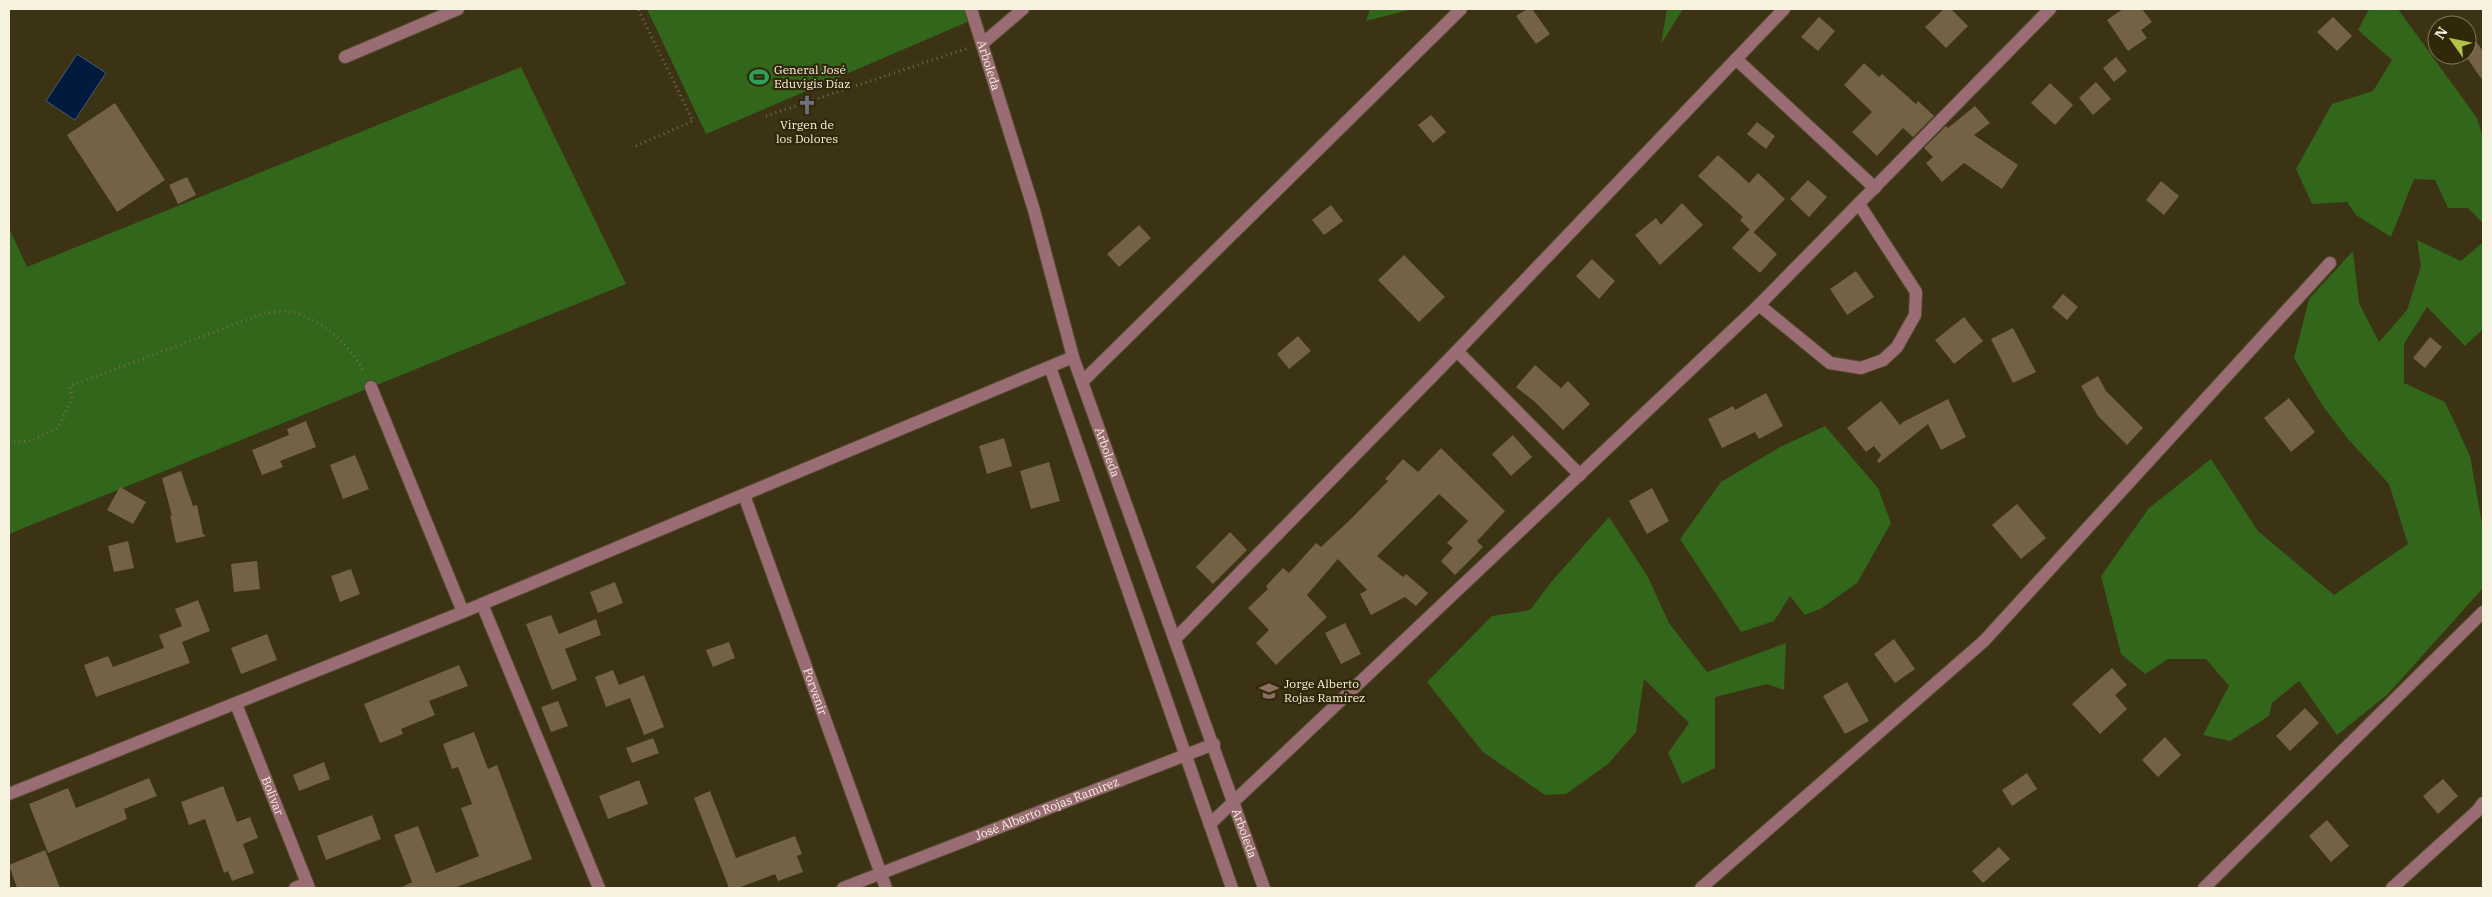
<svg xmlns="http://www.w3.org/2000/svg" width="2492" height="897" font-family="'IBM Plex Serif',serif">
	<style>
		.green { fill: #32661b }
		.water { fill: #021a3e; stroke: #4c5a6f }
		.building { fill: #746245 }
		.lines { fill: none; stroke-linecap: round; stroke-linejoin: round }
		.minor-casing { stroke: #564d31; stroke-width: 14 }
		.path { stroke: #756c52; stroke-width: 3; stroke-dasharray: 1 4; stroke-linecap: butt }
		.minor { stroke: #9a6d74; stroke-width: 12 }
		.labels { text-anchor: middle; stroke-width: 4.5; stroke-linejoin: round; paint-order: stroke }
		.street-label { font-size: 12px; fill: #f7f1e0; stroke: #312809 }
		.poi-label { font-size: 12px; fill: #f7f1e0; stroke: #312809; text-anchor: start }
	</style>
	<rect width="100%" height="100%" fill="#3c3214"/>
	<path class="green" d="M 647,9 L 967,9 L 972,20 L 706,134 Z
		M 1370,9 L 1413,9 L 1366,21 Z
		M 1668,9 L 1683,9 L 1661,44 L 1667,9 Z
		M 2369,9 L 2398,9 L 2477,118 L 2483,137 L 2483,223 L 2468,208 L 2448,208 L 2435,180 L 2414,179 L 2391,237 L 2356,215 L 2347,202 L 2312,204 L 2296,169 L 2332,104 L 2373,91 L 2392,60 L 2358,30 Z
		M 521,67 L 626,284 L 9,534 L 9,228 L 27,267 Z
		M 2417,240 L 2461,261 L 2483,242 L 2483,329 L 2465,346 L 2427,307 L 2404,344 L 2404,383 L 2445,402 L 2470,456 L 2483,529 L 2483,588 L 2388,694 L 2337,735 L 2299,681 L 2272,703 L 2269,716 L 2230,741 L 2203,735 L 2229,686 L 2206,659 L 2168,659 L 2145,674 L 2121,654 L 2101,576 L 2149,508 L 2211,459 L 2258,531 L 2334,595 L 2408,544 L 2389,484 L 2348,439 L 2322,405 L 2294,358 L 2309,299 L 2353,251 L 2359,303 L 2379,342 L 2407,310 L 2421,266 Z
		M 1825,426 L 1878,488 L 1891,523 L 1857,583 L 1822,608 L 1805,615 L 1790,596 L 1774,621 L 1741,632 L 1680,539 L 1721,482 L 1780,447 Z
		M 1609,517 L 1648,577 L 1669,623 L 1707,672 L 1786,643 L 1784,690 L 1767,684 L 1715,697 L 1715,768 L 1682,784 L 1668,753 L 1689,723 L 1644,679 L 1636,732 L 1608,764 L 1566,794 L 1545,795 L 1483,752 L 1427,682 L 1492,616 L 1530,610 L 1552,581 Z"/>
	<path class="water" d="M 77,54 L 106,73 L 75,120 L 46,101 Z"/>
	<path class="building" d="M 1527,9 L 1532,9 L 1550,34 L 1536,44 L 1516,16 Z
		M 1944,9 L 1951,9 L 1968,26 L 1946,48 L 1925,27 Z
		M 2123,9 L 2142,9 L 2152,22 L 2141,30 L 2147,38 L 2128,51 L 2107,20 Z
		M 1819,17 L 1835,31 L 1818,51 L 1801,37 Z
		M 2333,17 L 2352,36 L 2337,51 L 2317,32 Z
		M 2467,29 L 2483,51 L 2483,81 L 2467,58 Z
		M 2116,57 L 2127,71 L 2114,82 L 2103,68 Z
		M 1864,63 L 1879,77 L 1882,74 L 1916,104 L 1918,101 L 1934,116 L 1913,137 L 1903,128 L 1877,156 L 1852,132 L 1872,112 L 1844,85 Z
		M 2096,82 L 2111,99 L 2093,115 L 2079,98 Z
		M 2050,83 L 2073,105 L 2055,125 L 2031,103 Z
		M 115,103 L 165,180 L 117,212 L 67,135 Z
		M 1975,106 L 1990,123 L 1974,135 L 2018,165 L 2002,189 L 1964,163 L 1942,182 L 1926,163 L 1933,157 L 1924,148 L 1946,126 L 1948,128 Z
		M 1431,115 L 1446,132 L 1433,143 L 1418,125 Z
		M 1757,122 L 1775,136 L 1766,149 L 1747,134 Z
		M 1718,155 L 1749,183 L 1758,173 L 1785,199 L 1753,233 L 1740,220 L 1743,217 L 1698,176 Z
		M 187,177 L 196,195 L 178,204 L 169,185 Z
		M 1808,180 L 1827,197 L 1809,217 L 1790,199 Z
		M 2161,181 L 2179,196 L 2164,215 L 2146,200 Z
		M 1682,203 L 1703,225 L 1660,265 L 1635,235 L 1656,218 L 1661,225 Z
		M 1331,205 L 1343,221 L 1324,235 L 1312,220 Z
		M 1139,225 L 1151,238 L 1119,267 L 1107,254 Z
		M 1750,229 L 1777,254 L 1760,273 L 1732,248 Z
		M 1404,255 L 1445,297 L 1419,322 L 1378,280 Z
		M 1592,259 L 1615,281 L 1599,299 L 1576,276 Z
		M 1856,271 L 1874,297 L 1847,315 L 1830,289 Z
		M 2063,294 L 2078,307 L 2067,320 L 2052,307 Z
		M 1964,317 L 1983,341 L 1954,364 L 1935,340 Z
		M 2013,328 L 2036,372 L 2013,383 L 1991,339 Z
		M 1298,336 L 1311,351 L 1289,369 L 1277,354 Z
		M 2430,337 L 2442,347 L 2425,368 L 2413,358 Z
		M 1535,365 L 1561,388 L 1568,381 L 1590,404 L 1563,430 L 1535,402 L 1516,387 Z
		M 2098,376 L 2106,391 L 2143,428 L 2127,445 L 2098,416 L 2081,386 Z
		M 1766,393 L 1783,426 L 1759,439 L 1755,432 L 1722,448 L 1708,419 L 1733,406 L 1735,410 Z
		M 2289,398 L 2315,432 L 2291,452 L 2264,418 Z
		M 1948,399 L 1966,437 L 1941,450 L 1928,424 L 1879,463 L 1877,461 L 1881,455 L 1874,446 L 1866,452 L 1847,428 L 1881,401 L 1900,425 L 1903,422 Z
		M 306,421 L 316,447 L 280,461 L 283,467 L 262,475 L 252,450 L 289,435 L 287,429 Z
		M 1513,435 L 1532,457 L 1511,476 L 1492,454 Z
		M 1004,438 L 1012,466 L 987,474 L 979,446 Z
		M 1441,448 L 1505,511 L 1479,539 L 1477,541 L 1483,547 L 1455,575 L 1441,561 L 1453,548 L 1447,543 L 1468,521 L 1439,494 L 1377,556 L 1403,577 L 1406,574 L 1428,593 L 1416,606 L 1405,597 L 1371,615 L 1360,594 L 1367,590 L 1338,559 L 1307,595 L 1327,617 L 1276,665 L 1256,643 L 1269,630 L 1248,608 L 1268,589 L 1266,586 L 1283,568 L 1289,573 L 1316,543 L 1321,547 L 1353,517 L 1388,481 L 1385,479 L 1403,459 L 1418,472 Z
		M 355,455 L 369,489 L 343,499 L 330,465 Z
		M 1049,462 L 1060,501 L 1031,509 L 1020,471 Z
		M 181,471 L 193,506 L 197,505 L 203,534 L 206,536 L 176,543 L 170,515 L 172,516 L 162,478 Z
		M 120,487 L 146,502 L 133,524 L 107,510 Z
		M 1652,488 L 1669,521 L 1647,534 L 1629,501 Z
		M 2017,504 L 2046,538 L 2021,559 L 1992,525 Z
		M 1230,532 L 1247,550 L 1213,584 L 1196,567 Z
		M 128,541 L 134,568 L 114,572 L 108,546 Z
		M 257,561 L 260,589 L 234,592 L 231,564 Z
		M 351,569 L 360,594 L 340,602 L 331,576 Z
		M 615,582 L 623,603 L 598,613 L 590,592 Z
		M 198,600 L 210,631 L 182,642 L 190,663 L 96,697 L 84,665 L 108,656 L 113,667 L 164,648 L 159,635 L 182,626 L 175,609 Z
		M 551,615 L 559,634 L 596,619 L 601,635 L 565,649 L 577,680 L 552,690 L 526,624 Z
		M 1345,623 L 1361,654 L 1341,664 L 1325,633 Z
		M 267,634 L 277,660 L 241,674 L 231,648 Z
		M 1894,639 L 1915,669 L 1895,683 L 1874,654 Z
		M 729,642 L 735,658 L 713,667 L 706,650 Z
		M 459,665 L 468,686 L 429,701 L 435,715 L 401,729 L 403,734 L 380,743 L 364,704 Z
		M 2112,668 L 2127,685 L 2115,695 L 2127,709 L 2100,734 L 2072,704 Z
		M 613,670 L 619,685 L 644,675 L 664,727 L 644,735 L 630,698 L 606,707 L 595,677 Z
		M 1847,682 L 1869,721 L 1845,734 L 1823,696 Z
		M 558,701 L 568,726 L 551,732 L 541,707 Z
		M 2305,708 L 2319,723 L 2290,751 L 2276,736 Z
		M 474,732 L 488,769 L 497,765 L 532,859 L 454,888 L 400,888 L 412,882 L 394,835 L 418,826 L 436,873 L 479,856 L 461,808 L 472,804 L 458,767 L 452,769 L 443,744 Z
		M 2165,737 L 2181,755 L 2158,777 L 2142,760 Z
		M 653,738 L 659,753 L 632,763 L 626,748 Z
		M 324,762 L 330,779 L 299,791 L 293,775 Z
		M 2027,773 L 2037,789 L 2012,806 L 2002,790 Z
		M 149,778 L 157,796 L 124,809 L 127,819 L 48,853 L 29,804 L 68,788 L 76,808 Z
		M 2443,779 L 2458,796 L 2438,814 L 2423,796 Z
		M 639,780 L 648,804 L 608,819 L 599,796 Z
		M 223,786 L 237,822 L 250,817 L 258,838 L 243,844 L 254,873 L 232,881 L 228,871 L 224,873 L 205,819 L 189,825 L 181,802 Z
		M 710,791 L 736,858 L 795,836 L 802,854 L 797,856 L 803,872 L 778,881 L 775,874 L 738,888 L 729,888 L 694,798 Z
		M 372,815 L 381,839 L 326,860 L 317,836 Z
		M 2327,820 L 2349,846 L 2331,862 L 2309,836 Z
		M 1999,847 L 2010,859 L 1983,883 L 1972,871 Z
		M 45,850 L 60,888 L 17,888 L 9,865 Z"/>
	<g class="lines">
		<defs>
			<g id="minor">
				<path id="s1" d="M 971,9 L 1034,210 L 1073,357 L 1264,888"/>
				<path d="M 983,43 L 1023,9"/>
				<path d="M 345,57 L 458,9"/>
				<path d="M 1736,59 L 1875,188"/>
				<path d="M 1759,305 L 1830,363 L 1861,368 L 1883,360 L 1897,347 L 1915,315 L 1916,292 L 1859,204"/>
				<path d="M 1457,351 L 1580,475"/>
				<path d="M 1050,367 L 1232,888"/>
				<path d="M 1083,381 L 1461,9"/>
				<path d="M 371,387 L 463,612"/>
				<path id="s2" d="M 744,495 L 886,888"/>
				<path d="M 482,604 L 599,888"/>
				<path d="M 1176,638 L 1457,351 L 1784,9"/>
				<path id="s3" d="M 236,704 L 309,888"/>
				<path d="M 9,794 L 463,612 L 1073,357"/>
				<path d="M 1210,824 L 1759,305 L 2050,9"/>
				<path d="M 295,888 L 307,883"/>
				<path id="s4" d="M 843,888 L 1214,744"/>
				<path d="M 1701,888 L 1984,641 L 2330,263"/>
				<path d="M 2204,888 L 2483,612"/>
				<path d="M 2392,888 L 2477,811 L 2483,803"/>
			</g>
		</defs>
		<use href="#minor" class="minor-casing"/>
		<path class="path" d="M 766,116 L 968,48
			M 636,146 L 693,121 L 638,9
			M 9,442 L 31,441 L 58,428 L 72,399 L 70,386 L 265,313 C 273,313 284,310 292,312 C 321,319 351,345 364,372"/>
		<use href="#minor" class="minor"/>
	</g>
	<defs>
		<symbol id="stadium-bare" viewBox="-9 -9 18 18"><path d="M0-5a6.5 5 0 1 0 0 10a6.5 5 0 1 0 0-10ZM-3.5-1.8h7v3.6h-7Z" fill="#2e9e5b" stroke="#312809" stroke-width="2.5" paint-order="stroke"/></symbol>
		<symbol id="church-bare" viewBox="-9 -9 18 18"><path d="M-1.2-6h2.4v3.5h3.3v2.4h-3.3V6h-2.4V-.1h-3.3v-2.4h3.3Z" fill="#6b7280" stroke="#312809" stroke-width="2.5" paint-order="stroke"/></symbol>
		<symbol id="school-bare" viewBox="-9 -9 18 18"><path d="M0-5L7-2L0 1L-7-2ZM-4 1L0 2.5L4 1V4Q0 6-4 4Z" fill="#8d6e63" stroke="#312809" stroke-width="2.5" paint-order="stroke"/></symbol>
	</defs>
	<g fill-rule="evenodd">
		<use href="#stadium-bare" x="745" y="63" width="28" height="28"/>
		<use href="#church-bare" x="793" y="91" width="28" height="28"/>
		<use href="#school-bare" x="1255" y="677" width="28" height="28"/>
	</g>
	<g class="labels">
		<g class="street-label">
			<text dy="4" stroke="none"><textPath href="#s1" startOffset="59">Arboleda</textPath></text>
			<text dy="4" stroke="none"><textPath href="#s1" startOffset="464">Arboleda</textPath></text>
			<text dy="4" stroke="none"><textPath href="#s2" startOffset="209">Porvenir</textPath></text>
			<text dy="4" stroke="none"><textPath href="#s3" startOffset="99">Bolivar</textPath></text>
			<text dy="4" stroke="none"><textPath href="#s4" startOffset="219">José Alberto Rojas Ramírez</textPath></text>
			<text dy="4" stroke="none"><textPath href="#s1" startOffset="869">Arboleda</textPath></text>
		</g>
		<g class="poi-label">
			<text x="774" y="74">General José<tspan x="774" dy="14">Eduvigis Díaz</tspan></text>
			<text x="807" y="129" text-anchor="middle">Virgen de<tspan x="807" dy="14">los Dolores</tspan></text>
			<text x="1284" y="688">Jorge Alberto<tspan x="1284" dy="14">Rojas Ramírez</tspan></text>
		</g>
	</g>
	<rect width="2492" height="897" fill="none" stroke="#f7f1e0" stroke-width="20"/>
	<g transform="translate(2452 40) rotate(303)"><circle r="24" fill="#312809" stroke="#80785f"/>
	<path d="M0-4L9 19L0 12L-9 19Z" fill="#b3c24b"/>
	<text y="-8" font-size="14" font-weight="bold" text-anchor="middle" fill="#f7f1e0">N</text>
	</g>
</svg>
